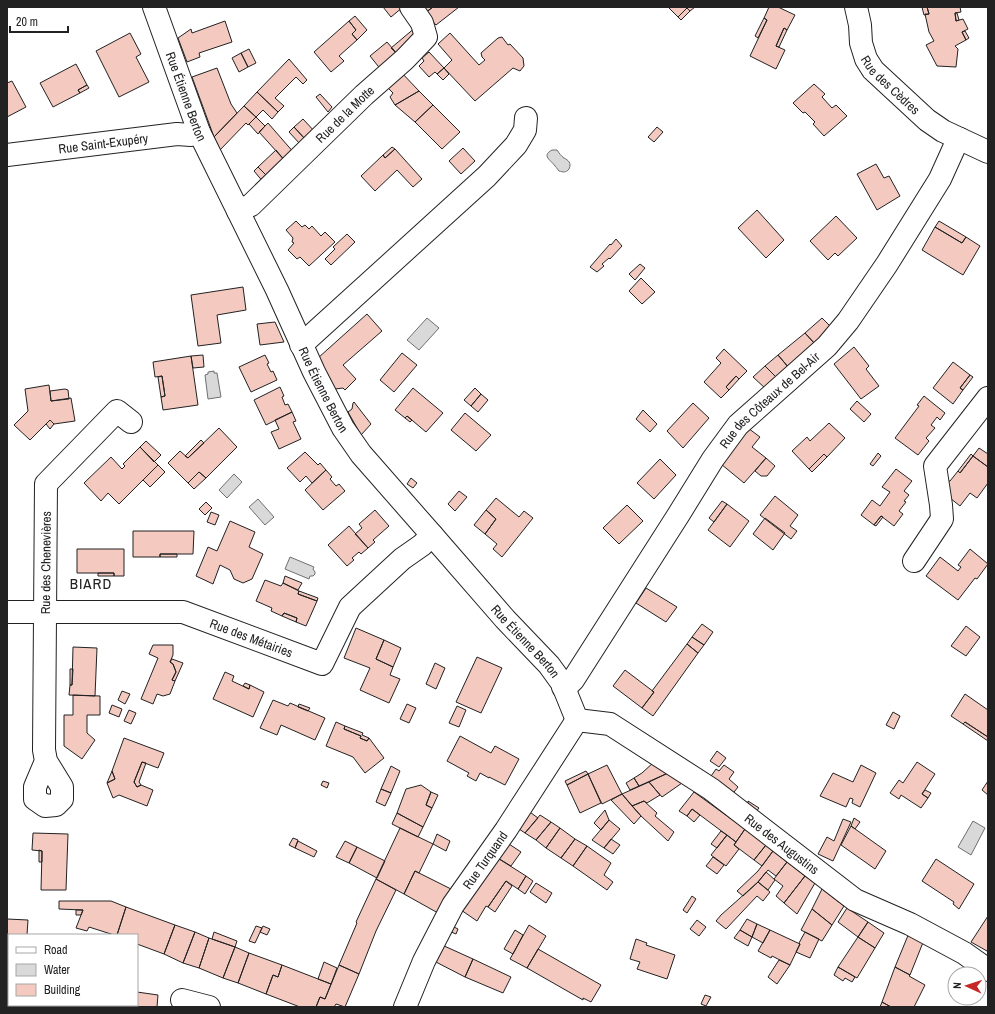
<svg xmlns="http://www.w3.org/2000/svg" width="995" height="1014" font-family="'Archivo Narrow',sans-serif">
	<style>
		.water { fill: #d9d9d9; stroke: #6f6f6f }
		.building { fill: #f3c9c0; stroke: #222 }
		.lines { fill: none; stroke-linecap: round; stroke-linejoin: round }
		.minor-casing { stroke: #222; stroke-width: 24 }
		.minor { stroke: #fff; stroke-width: 22 }
		.labels { text-anchor: middle; stroke-width: 3; stroke-linejoin: round; paint-order: stroke }
		.street-label { font-size: 13px; fill: #222; stroke: #fff }
		.quarter-label { font-size: 15px; letter-spacing: 1px; fill: #222; stroke: #fff }
	</style>
	<rect width="100%" height="100%" fill="#fff"/>
	<path class="water" d="M 552,150 L 557,150 C 559,153 561,156 564,158 C 568,160 572,163 569,169 C 566,173 563,172 559,171 C 558,170 557,168 555,166 C 551,160 541,156 552,150 Z
		M 427,318 L 439,328 L 419,350 L 407,340 Z
		M 214,371 L 214,373 L 217,373 L 221,397 L 208,399 L 205,375 L 208,374 L 208,372 Z
		M 234,474 L 242,482 L 227,498 L 219,490 Z
		M 258,499 L 274,517 L 265,525 L 249,507 Z
		M 290,557 L 314,567 L 313,569 L 315,572 L 315,574 L 313,576 L 310,576 L 309,579 L 285,569 Z
		M 973,821 L 985,828 L 971,855 L 958,847 Z"/>
	<path class="building" d="M 383,7 L 403,7 L 391,17 Z
		M 421,7 L 433,7 L 425,13 Z
		M 433,7 L 459,7 L 436,25 L 425,13 Z
		M 668,7 L 695,7 L 690,11 L 687,8 L 678,17 Z
		M 769,7 L 778,7 L 795,15 L 787,30 L 784,28 L 776,46 L 785,50 L 776,69 L 750,56 L 767,20 L 764,18 Z
		M 922,7 L 927,7 L 929,14 L 924,15 Z
		M 927,7 L 960,7 L 961,12 L 955,13 L 956,21 L 963,19 L 968,29 L 962,32 L 966,40 L 955,46 L 958,49 L 956,67 L 937,66 L 926,45 L 934,41 L 929,32 L 925,14 L 929,14 Z
		M 687,8 L 690,11 L 681,20 L 678,17 Z
		M 955,13 L 957,13 L 959,20 L 956,21 Z
		M 355,16 L 367,30 L 357,40 L 352,34 L 356,30 L 349,21 Z
		M 764,18 L 767,20 L 758,38 L 755,36 Z
		M 225,21 L 232,42 L 199,53 L 200,57 L 187,62 L 178,38 L 191,29 L 192,33 Z
		M 349,21 L 356,30 L 352,34 L 357,40 L 339,56 L 344,61 L 331,72 L 314,52 Z
		M 416,27 L 413,42 L 399,56 L 391,48 Z
		M 784,28 L 787,30 L 779,47 L 776,46 Z
		M 965,31 L 969,38 L 966,40 L 962,32 Z
		M 130,33 L 141,54 L 136,57 L 149,82 L 119,97 L 96,51 Z
		M 450,33 L 479,65 L 485,60 L 482,57 L 481,53 L 498,38 L 502,37 L 508,45 L 510,44 L 523,58 L 524,66 L 520,71 L 513,68 L 475,101 L 444,68 L 452,60 L 438,44 Z
		M 387,42 L 399,56 L 382,71 L 370,56 Z
		M 249,49 L 256,63 L 248,67 L 241,53 Z
		M 429,52 L 444,68 L 437,74 L 435,72 L 429,77 L 419,66 L 424,61 L 422,58 Z
		M 241,53 L 248,67 L 239,72 L 232,58 Z
		M 289,59 L 307,80 L 303,84 L 296,77 L 275,98 L 284,106 L 278,112 L 257,92 Z
		M 76,64 L 87,85 L 78,90 L 80,93 L 53,107 L 40,83 Z
		M 217,68 L 231,104 L 237,113 L 214,137 L 192,77 Z
		M 444,68 L 449,74 L 443,80 L 437,74 Z
		M 400,71 L 419,91 L 395,105 L 390,97 L 393,93 L 385,85 Z
		M 12,81 L 26,107 L 7,117 L 7,83 Z
		M 814,84 L 825,94 L 822,97 L 832,108 L 836,105 L 847,116 L 824,136 L 813,124 L 815,122 L 805,112 L 803,113 L 793,103 Z
		M 87,85 L 89,88 L 80,93 L 78,90 Z
		M 419,91 L 433,105 L 415,122 L 395,105 Z
		M 257,92 L 278,112 L 272,119 L 263,110 L 256,117 L 244,106 Z
		M 320,94 L 332,107 L 328,112 L 316,97 Z
		M 433,105 L 460,132 L 442,149 L 415,122 Z
		M 244,106 L 256,117 L 248,125 L 246,123 L 220,150 L 214,137 Z
		M 256,117 L 265,126 L 258,134 L 249,124 Z
		M 303,119 L 316,133 L 305,139 L 294,127 Z
		M 268,123 L 295,154 L 286,162 L 259,132 Z
		M 294,127 L 305,139 L 300,144 L 289,132 Z
		M 657,127 L 663,132 L 654,142 L 648,137 Z
		M 392,147 L 395,149 L 385,158 L 383,155 Z
		M 463,148 L 475,161 L 461,174 L 449,161 Z
		M 395,149 L 422,179 L 413,187 L 397,170 L 375,191 L 361,176 L 383,155 L 385,158 Z
		M 276,150 L 286,162 L 269,178 L 258,167 Z
		M 876,164 L 884,178 L 889,176 L 900,196 L 877,210 L 857,174 Z
		M 258,167 L 269,178 L 264,183 L 254,171 Z
		M 757,210 L 784,240 L 766,258 L 738,228 Z
		M 836,216 L 857,238 L 838,256 L 835,253 L 828,260 L 810,241 Z
		M 296,221 L 302,227 L 305,225 L 309,229 L 312,226 L 321,236 L 325,232 L 335,242 L 309,266 L 300,257 L 297,259 L 288,250 L 294,243 L 292,242 L 293,238 L 286,230 Z
		M 939,221 L 966,237 L 962,243 L 935,227 Z
		M 935,227 L 962,243 L 966,237 L 980,246 L 963,275 L 922,250 Z
		M 347,234 L 355,242 L 331,265 L 325,259 L 335,249 L 333,247 Z
		M 616,239 L 622,246 L 610,259 L 609,258 L 602,264 L 604,266 L 597,272 L 590,267 L 610,244 L 611,245 Z
		M 640,264 L 645,268 L 635,280 L 629,274 Z
		M 641,278 L 655,292 L 642,304 L 629,291 Z
		M 243,287 L 246,310 L 217,315 L 221,343 L 198,346 L 191,295 Z
		M 367,314 L 382,331 L 343,365 L 356,379 L 345,390 L 343,388 L 335,389 L 318,358 Z
		M 822,318 L 832,328 L 815,344 L 805,333 Z
		M 275,322 L 284,342 L 260,345 L 257,324 Z
		M 805,333 L 815,344 L 789,368 L 778,355 Z
		M 854,347 L 869,366 L 866,369 L 879,386 L 861,399 L 834,364 Z
		M 724,349 L 747,371 L 739,379 L 736,376 L 726,387 L 729,390 L 721,398 L 704,382 L 721,363 L 716,358 Z
		M 402,353 L 417,365 L 394,392 L 380,380 Z
		M 203,355 L 204,367 L 193,368 L 191,356 Z
		M 265,355 L 269,363 L 267,364 L 271,372 L 273,371 L 277,380 L 251,392 L 239,367 Z
		M 778,355 L 789,368 L 777,378 L 765,366 Z
		M 191,356 L 198,405 L 163,410 L 161,397 L 165,396 L 162,376 L 155,377 L 153,362 Z
		M 953,362 L 970,375 L 960,388 L 963,390 L 953,404 L 933,388 Z
		M 765,366 L 777,378 L 766,389 L 753,377 Z
		M 970,375 L 973,377 L 963,390 L 960,388 Z
		M 162,376 L 165,396 L 161,397 L 158,377 Z
		M 736,376 L 739,379 L 729,390 L 726,387 Z
		M 49,385 L 51,401 L 71,398 L 75,421 L 54,424 L 50,420 L 30,440 L 14,425 L 28,411 L 25,389 Z
		M 280,387 L 284,396 L 282,397 L 285,405 L 288,404 L 292,412 L 266,425 L 254,400 Z
		M 413,388 L 443,413 L 426,432 L 407,416 L 405,418 L 395,410 Z
		M 475,388 L 481,394 L 471,406 L 464,400 Z
		M 65,389 L 68,390 L 69,399 L 51,401 L 50,391 Z
		M 481,394 L 488,400 L 478,412 L 471,406 Z
		M 924,396 L 945,413 L 940,420 L 937,417 L 931,425 L 935,428 L 926,438 L 929,441 L 918,455 L 895,438 L 919,406 L 917,405 Z
		M 857,401 L 871,414 L 864,422 L 850,409 Z
		M 354,402 L 371,424 L 361,435 L 348,412 L 352,409 L 353,403 Z
		M 693,403 L 709,418 L 683,448 L 667,431 Z
		M 643,410 L 657,424 L 650,432 L 636,419 Z
		M 292,412 L 296,421 L 293,422 L 301,439 L 279,449 L 271,432 L 279,429 L 275,420 Z
		M 465,413 L 491,435 L 476,451 L 451,430 Z
		M 407,416 L 412,420 L 410,422 L 405,418 Z
		M 50,420 L 54,424 L 50,429 L 46,424 Z
		M 829,423 L 845,438 L 827,457 L 824,454 L 809,469 L 792,451 L 807,437 L 810,441 Z
		M 219,428 L 237,447 L 206,478 L 199,472 L 188,483 L 168,463 L 180,451 L 188,458 Z
		M 748,428 L 760,437 L 752,447 L 766,458 L 744,483 L 721,464 Z
		M 201,440 L 204,443 L 188,458 L 185,456 Z
		M 146,441 L 161,455 L 154,462 L 140,447 Z
		M 140,447 L 158,465 L 119,504 L 108,493 L 101,501 L 84,483 L 111,457 L 122,469 L 125,466 L 123,464 Z
		M 979,448 L 988,454 L 988,467 L 973,456 Z
		M 305,452 L 318,465 L 320,463 L 326,470 L 312,483 L 306,476 L 300,482 L 287,468 Z
		M 878,453 L 881,456 L 873,466 L 870,464 Z
		M 824,454 L 827,457 L 812,472 L 809,469 Z
		M 971,454 L 973,456 L 960,473 L 958,471 Z
		M 973,456 L 988,467 L 988,483 L 977,498 L 970,493 L 960,506 L 945,494 L 944,481 L 950,481 L 958,471 L 960,473 Z
		M 766,458 L 775,466 L 767,476 L 761,476 L 755,471 Z
		M 660,459 L 676,475 L 654,499 L 637,483 Z
		M 158,465 L 165,472 L 150,487 L 143,480 Z
		M 896,469 L 912,481 L 904,491 L 909,495 L 904,501 L 906,502 L 899,511 L 903,514 L 894,526 L 881,516 L 874,525 L 861,515 L 872,500 L 880,506 L 890,492 L 882,487 Z
		M 326,470 L 332,477 L 330,479 L 336,486 L 339,484 L 345,491 L 323,510 L 305,490 Z
		M 199,472 L 206,478 L 194,489 L 188,483 Z
		M 411,478 L 417,483 L 413,488 L 407,484 Z
		M 459,491 L 467,497 L 455,511 L 448,504 Z
		M 775,496 L 798,515 L 790,526 L 797,531 L 791,539 L 760,515 Z
		M 496,498 L 519,517 L 524,511 L 533,518 L 502,557 L 493,549 L 497,544 L 485,534 L 496,519 L 486,510 Z
		M 722,501 L 727,504 L 714,522 L 709,518 Z
		M 206,502 L 212,508 L 205,515 L 199,509 Z
		M 727,504 L 749,521 L 730,547 L 708,530 Z
		M 627,505 L 643,521 L 619,544 L 603,528 Z
		M 375,510 L 389,526 L 373,540 L 375,542 L 368,548 L 355,534 L 362,528 L 359,524 Z
		M 486,510 L 496,519 L 485,534 L 474,525 Z
		M 211,512 L 219,515 L 215,525 L 207,522 Z
		M 881,516 L 883,517 L 876,526 L 874,525 Z
		M 765,518 L 785,533 L 773,550 L 753,534 Z
		M 230,521 L 255,532 L 249,547 L 263,554 L 252,579 L 243,583 L 234,579 L 230,570 L 220,565 L 213,584 L 196,576 L 208,547 L 217,551 Z
		M 349,526 L 368,548 L 361,554 L 359,552 L 352,558 L 354,560 L 347,566 L 328,545 Z
		M 133,531 L 194,531 L 193,554 L 160,554 L 160,557 L 133,557 Z
		M 77,549 L 124,549 L 124,576 L 114,576 L 114,573 L 77,573 Z
		M 970,549 L 988,564 L 977,579 L 975,578 L 958,600 L 926,576 L 940,557 L 958,571 L 961,567 L 958,565 Z
		M 160,554 L 177,554 L 177,557 L 160,557 Z
		M 98,573 L 114,573 L 114,576 L 98,576 Z
		M 285,576 L 302,583 L 298,590 L 283,583 Z
		M 265,580 L 281,586 L 283,583 L 299,591 L 298,594 L 317,601 L 306,626 L 296,622 L 297,618 L 284,613 L 282,616 L 271,611 L 272,608 L 256,601 Z
		M 646,588 L 677,607 L 666,622 L 636,603 Z
		M 299,591 L 318,598 L 317,601 L 298,594 Z
		M 284,613 L 297,618 L 296,622 L 282,616 Z
		M 702,624 L 713,632 L 704,645 L 692,637 Z
		M 966,626 L 980,637 L 966,656 L 951,646 Z
		M 356,628 L 384,640 L 376,659 L 393,667 L 390,675 L 400,679 L 389,703 L 360,690 L 370,668 L 344,658 Z
		M 692,637 L 704,645 L 698,653 L 687,644 Z
		M 384,640 L 401,648 L 393,667 L 376,659 Z
		M 687,644 L 698,653 L 653,716 L 642,708 L 654,692 L 652,691 Z
		M 153,645 L 173,645 L 173,655 L 170,662 L 173,664 L 176,672 L 172,680 L 175,681 L 170,694 L 163,696 L 157,694 L 153,704 L 141,699 L 158,658 L 149,654 Z
		M 73,647 L 97,648 L 95,696 L 69,695 L 70,685 L 72,685 Z
		M 477,657 L 502,668 L 481,713 L 456,702 Z
		M 172,659 L 183,663 L 175,681 L 172,680 L 176,672 L 173,664 L 170,662 Z
		M 435,663 L 445,668 L 436,689 L 426,684 Z
		M 70,669 L 73,669 L 72,685 L 70,685 Z
		M 625,670 L 654,692 L 642,708 L 613,686 Z
		M 225,672 L 234,676 L 232,681 L 249,689 L 250,685 L 264,692 L 253,717 L 213,699 Z
		M 245,683 L 250,685 L 249,689 L 243,686 Z
		M 122,691 L 130,694 L 125,704 L 118,700 Z
		M 965,694 L 988,710 L 988,737 L 965,722 L 963,724 L 951,716 Z
		M 73,695 L 100,696 L 100,715 L 87,715 L 87,733 L 95,740 L 82,759 L 64,746 L 64,715 L 73,715 Z
		M 273,700 L 288,706 L 290,703 L 325,718 L 315,740 L 281,725 L 277,735 L 260,728 Z
		M 299,704 L 310,708 L 308,711 L 298,707 Z
		M 407,704 L 416,708 L 409,723 L 400,719 Z
		M 112,705 L 122,709 L 119,717 L 109,713 Z
		M 457,706 L 466,710 L 459,727 L 449,723 Z
		M 129,710 L 136,713 L 131,724 L 124,721 Z
		M 893,712 L 900,716 L 894,729 L 886,725 Z
		M 336,722 L 345,726 L 344,729 L 361,736 L 360,738 L 367,741 L 369,738 L 384,758 L 365,773 L 353,757 L 326,746 Z
		M 965,722 L 988,737 L 988,741 L 963,724 Z
		M 345,726 L 363,733 L 362,735 L 369,738 L 367,741 L 360,738 L 361,736 L 344,729 Z
		M 460,736 L 491,753 L 495,746 L 519,759 L 505,785 L 489,777 L 489,778 L 480,773 L 476,781 L 467,776 L 469,773 L 447,761 Z
		M 124,738 L 164,753 L 158,768 L 142,762 L 134,782 L 137,787 L 141,785 L 153,790 L 147,806 L 119,795 L 113,798 L 107,783 L 115,779 L 112,771 Z
		M 717,751 L 726,758 L 719,767 L 710,761 Z
		M 142,762 L 146,763 L 139,782 L 141,785 L 137,787 L 134,782 Z
		M 654,762 L 668,773 L 639,786 L 634,778 L 642,773 Z
		M 917,762 L 935,774 L 922,794 L 928,798 L 921,808 L 901,795 L 899,799 L 890,793 L 899,780 L 903,783 Z
		M 607,765 L 622,794 L 602,804 L 588,774 Z
		M 724,765 L 734,772 L 729,779 L 738,787 L 731,796 L 709,779 L 716,769 L 719,771 Z
		M 861,765 L 876,773 L 860,807 L 852,803 L 853,799 L 850,798 L 846,807 L 820,796 L 833,773 L 853,782 Z
		M 391,766 L 400,771 L 391,793 L 381,789 Z
		M 112,771 L 115,779 L 107,783 Z
		M 586,771 L 588,774 L 567,785 L 565,781 Z
		M 668,773 L 682,783 L 662,797 L 649,782 Z
		M 588,774 L 601,803 L 580,813 L 567,785 Z
		M 634,778 L 639,786 L 630,790 L 626,783 Z
		M 323,781 L 329,783 L 327,788 L 321,785 Z
		M 988,781 L 988,795 L 982,790 Z
		M 649,782 L 660,795 L 647,803 L 644,801 L 632,806 L 622,794 Z
		M 421,785 L 431,792 L 426,805 L 432,808 L 423,827 L 397,813 L 406,789 Z
		M 381,789 L 391,793 L 385,806 L 376,802 Z
		M 925,790 L 931,793 L 928,798 L 922,794 Z
		M 431,792 L 438,795 L 432,808 L 426,805 Z
		M 694,792 L 745,829 L 736,842 L 692,809 L 687,816 L 679,811 Z
		M 622,794 L 641,816 L 634,824 L 611,800 Z
		M 644,801 L 657,813 L 655,816 L 674,832 L 668,841 L 641,816 L 632,806 Z
		M 748,801 L 759,808 L 755,813 L 748,809 Z
		M 692,809 L 700,815 L 694,822 L 687,816 Z
		M 527,810 L 538,818 L 525,833 L 516,827 Z
		M 605,810 L 609,820 L 601,830 L 594,823 Z
		M 397,813 L 423,827 L 418,837 L 392,824 Z
		M 540,815 L 551,822 L 536,840 L 525,833 Z
		M 854,818 L 860,822 L 855,829 L 851,826 Z
		M 843,819 L 851,822 L 833,861 L 818,854 L 827,837 L 834,841 Z
		M 609,820 L 620,829 L 604,848 L 592,840 Z
		M 551,822 L 560,828 L 546,848 L 536,840 Z
		M 851,826 L 886,851 L 875,869 L 841,845 Z
		M 400,828 L 433,844 L 419,873 L 415,871 L 404,894 L 376,879 Z
		M 560,828 L 575,839 L 561,858 L 546,848 Z
		M 745,829 L 766,845 L 754,860 L 734,845 Z
		M 721,831 L 727,835 L 717,848 L 711,844 Z
		M 33,833 L 68,834 L 66,890 L 41,890 L 42,851 L 32,850 Z
		M 437,834 L 450,841 L 446,851 L 433,844 Z
		M 727,835 L 736,842 L 734,845 L 739,849 L 726,866 L 711,855 Z
		M 293,838 L 298,840 L 295,848 L 289,845 Z
		M 575,839 L 587,846 L 573,866 L 561,858 Z
		M 611,839 L 620,845 L 613,854 L 604,848 Z
		M 298,841 L 317,851 L 314,857 L 295,848 Z
		M 345,841 L 357,847 L 349,863 L 336,857 Z
		M 506,842 L 521,852 L 511,866 L 496,857 Z
		M 766,845 L 773,851 L 762,866 L 754,860 Z
		M 587,846 L 611,863 L 604,875 L 613,882 L 607,890 L 573,866 Z
		M 357,847 L 385,861 L 377,878 L 349,863 Z
		M 39,850 L 42,851 L 42,862 L 39,862 Z
		M 773,851 L 787,862 L 776,876 L 768,870 L 758,882 L 743,896 L 737,891 L 758,871 Z
		M 496,857 L 526,876 L 518,889 L 506,881 L 488,907 L 486,906 L 477,921 L 461,910 Z
		M 713,857 L 724,865 L 717,874 L 706,866 Z
		M 936,859 L 974,884 L 959,909 L 953,904 L 954,902 L 922,881 Z
		M 787,862 L 805,876 L 784,903 L 776,896 L 783,886 L 774,879 Z
		M 415,871 L 453,890 L 438,913 L 404,894 Z
		M 766,872 L 775,880 L 768,890 L 758,882 Z
		M 526,876 L 533,881 L 525,894 L 518,889 Z
		M 805,876 L 815,883 L 797,914 L 784,903 Z
		M 376,879 L 396,890 L 376,931 L 359,974 L 339,965 L 357,923 L 356,922 Z
		M 506,881 L 512,886 L 495,912 L 488,907 Z
		M 758,882 L 770,892 L 763,901 L 757,896 L 726,929 L 716,921 L 721,915 Z
		M 536,883 L 552,893 L 546,903 L 530,892 Z
		M 822,889 L 844,906 L 832,925 L 812,909 Z
		M 692,896 L 696,899 L 687,913 L 683,910 Z
		M 59,901 L 111,901 L 126,907 L 117,935 L 114,935 L 89,927 L 87,931 L 76,928 L 83,910 L 59,909 Z
		M 126,907 L 175,925 L 164,954 L 137,944 L 137,935 L 117,935 Z
		M 847,908 L 868,922 L 858,937 L 838,922 Z
		M 812,909 L 832,925 L 822,941 L 801,930 Z
		M 76,910 L 83,910 L 81,915 L 76,915 Z
		M 988,916 L 988,949 L 987,951 L 971,942 Z
		M 7,919 L 28,920 L 27,935 L 9,935 L 9,946 L 7,946 Z
		M 747,919 L 757,924 L 752,937 L 740,930 Z
		M 697,920 L 706,927 L 699,936 L 690,929 Z
		M 868,922 L 884,933 L 875,948 L 858,937 Z
		M 757,924 L 770,930 L 763,943 L 752,937 Z
		M 175,925 L 195,932 L 183,963 L 164,954 Z
		M 529,925 L 546,936 L 527,968 L 510,959 Z
		M 256,926 L 262,928 L 255,943 L 249,941 Z
		M 263,926 L 270,929 L 267,935 L 260,932 Z
		M 452,926 L 458,929 L 456,934 L 449,931 Z
		M 515,930 L 523,935 L 513,954 L 504,949 Z
		M 740,930 L 752,937 L 748,946 L 734,938 Z
		M 770,930 L 800,944 L 790,965 L 772,956 L 771,958 L 758,951 Z
		M 195,932 L 209,938 L 199,968 L 183,963 Z
		M 214,932 L 237,941 L 235,947 L 212,939 Z
		M 805,932 L 819,939 L 810,958 L 796,952 L 800,944 L 799,943 Z
		M 909,933 L 924,940 L 910,975 L 895,967 Z
		M 858,937 L 875,948 L 857,978 L 838,967 Z
		M 209,938 L 235,947 L 223,978 L 199,968 Z
		M 636,939 L 647,943 L 646,945 L 675,955 L 667,979 L 637,969 L 640,962 L 630,959 Z
		M 442,945 L 473,959 L 465,977 L 434,961 Z
		M 235,947 L 249,953 L 238,983 L 223,978 Z
		M 538,949 L 601,985 L 591,1002 L 583,998 L 583,1000 L 527,968 Z
		M 249,953 L 282,965 L 278,977 L 273,975 L 266,994 L 238,983 Z
		M 473,959 L 511,977 L 503,993 L 465,977 Z
		M 779,960 L 790,965 L 777,984 L 768,977 Z
		M 324,962 L 337,968 L 331,984 L 318,979 Z
		M 282,965 L 331,984 L 325,999 L 320,997 L 316,1007 L 300,1007 L 266,994 L 273,975 L 278,977 Z
		M 339,965 L 359,974 L 345,1007 L 336,1004 L 334,1007 L 316,1007 L 320,997 L 325,999 Z
		M 838,967 L 855,977 L 852,982 L 845,978 L 843,981 L 834,975 Z
		M 895,967 L 910,975 L 909,976 L 925,985 L 914,1007 L 891,1007 L 882,1002 Z
		M 137,992 L 158,995 L 157,1007 L 135,1007 L 135,1005 L 137,1005 Z
		M 705,995 L 711,997 L 706,1006 L 701,1004 Z
		M 882,1002 L 891,1007 L 880,1007 Z
		M 38,1005 L 50,1005 L 50,1007 L 38,1007 Z
		M 105,1005 L 113,1005 L 113,1007 L 105,1007 Z"/>
	<g class="lines">
		<defs>
			<g id="minor">
				<path id="s1" d="M 154,7 L 199,132 L 277,290 L 314,372 L 343,428 L 361,454 L 432,535 L 505,619 L 549,665 L 562,683 L 577,720"/>
				<path id="s2" d="M 856,7 L 860,25 L 861,43 L 866,59 L 873,70 L 927,120 L 943,131 L 988,152"/>
				<path id="s3" d="M 7,155 L 177,134 L 191,135 L 199,132"/>
				<path id="s4" d="M 238,211 L 251,205 L 364,95 L 405,59 L 426,37 L 422,23 L 411,7"/>
				<path d="M 301,345 L 487,176 L 516,145 L 525,130 L 526,118"/>
				<path d="M 914,561 L 942,519 L 941,505 L 935,466 L 988,398"/>
				<path id="s5" d="M 7,612 L 183,612 L 322,664 L 350,607 L 402,559 L 422,545 L 432,535"/>
				<path id="s6" d="M 563,687 L 568,685 L 573,680 L 679,514 L 713,459 L 738,425 L 827,346 L 848,321 L 887,264 L 940,179 L 954,148 L 960,139"/>
				<path id="s7" d="M 577,720 L 610,724 L 711,789 L 855,900 L 910,924 L 964,953 L 988,970"/>
				<path id="s8" d="M 46,761 L 62,787 L 62,799 L 56,805 L 45,806 L 35,799 L 35,787 L 46,761 L 44,750 L 46,484 L 117,411 L 131,422"/>
				<path d="M 182,1000 L 209,1007"/>
				<path id="s9" d="M 405,1007 L 424,961 L 453,905 L 506,830 L 577,720"/>
			</g>
		</defs>
		<use href="#minor" class="minor-casing"/>
		<use href="#minor" class="minor"/>
	</g>
	<g class="labels">
		<g class="street-label">
			<text dy="5" stroke="none"><textPath href="#s2" startOffset="89">Rue des Cèdres</textPath></text>
			<text dy="5" stroke="none"><textPath href="#s1" startOffset="95">Rue Étienne Berton</textPath></text>
			<text dy="5" stroke="none"><textPath href="#s4" startOffset="145">Rue de la Motte</textPath></text>
			<text dy="5" stroke="none"><textPath href="#s3" startOffset="97">Rue Saint-Exupéry</textPath></text>
			<text dy="5" stroke="none"><textPath href="#s1" startOffset="419">Rue Étienne Berton</textPath></text>
			<text dy="5" stroke="none"><textPath href="#s6" startOffset="356">Rue des Côteaux de Bel-Air</textPath></text>
			<text dy="5" stroke="none"><textPath href="#s8" startOffset="313">Rue des Chenevières</textPath></text>
			<text dy="5" stroke="none"><textPath href="#s5" startOffset="249">Rue des Métairies</textPath></text>
			<text dy="5" stroke="none"><textPath href="#s1" startOffset="743">Rue Étienne Berton</textPath></text>
			<text dy="5" stroke="none"><textPath href="#s7" startOffset="243">Rue des Augustins</textPath></text>
			<text dy="5" stroke="none"><textPath href="#s9" startOffset="168">Rue Turquand</textPath></text>
		</g>
		<g class="quarter-label">
			<text x="91" y="589">BIARD</text>
		</g>
	</g>
	<rect width="995" height="1014" fill="none" stroke="#222222" stroke-width="16"/>
	<rect x="8" y="934" width="130" height="72" fill="#ffffff" stroke="#a7a7a7"/>
	<rect x="16" y="947" width="20" height="6" fill="#ffffff" stroke="#a7a7a7"/>
	<text x="44" y="954" font-size="12" fill="#222222">Road</text>
	<rect x="16" y="964" width="20" height="12" fill="#d9d9d9" stroke="#a7a7a7"/>
	<text x="44" y="974" font-size="12" fill="#222222">Water</text>
	<rect x="16" y="984" width="20" height="12" fill="#f3c9c0" stroke="#a7a7a7"/>
	<text x="44" y="994" font-size="12" fill="#222222">Building</text>
	<g transform="translate(967 986) rotate(273)"><circle r="19" fill="#ffffff" stroke="#a7a7a7"/>
	<path d="M0-3L7 15L0 10L-7 15Z" fill="#c62828"/>
	<text y="-6" font-size="11" font-weight="bold" text-anchor="middle" fill="#222222">N</text>
	</g>
	<path d="M10 26v6h58v-6" fill="none" stroke="#222222" stroke-width="2"/>
	<text x="16" y="26" font-size="12" fill="#222222" stroke="#ffffff" stroke-width="3" paint-order="stroke">20 m</text>
</svg>
